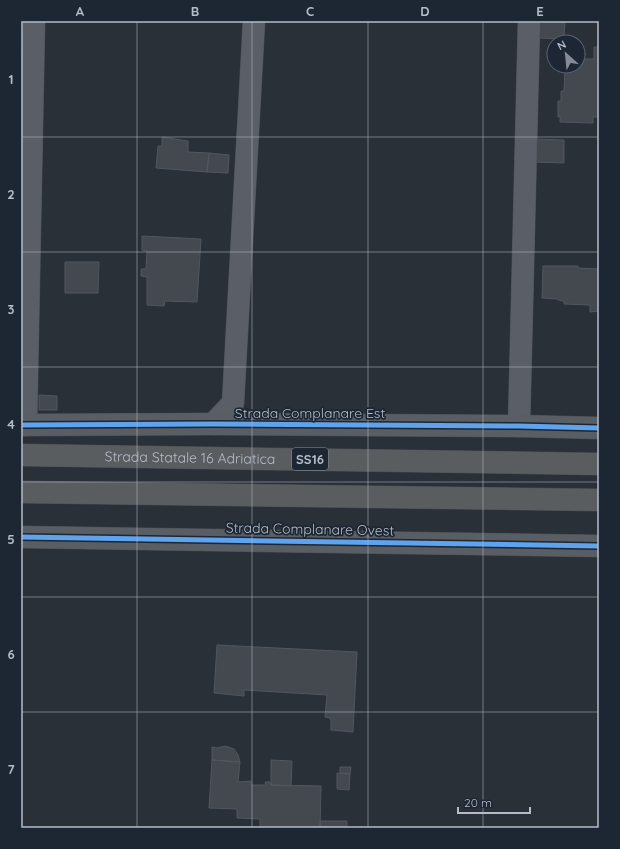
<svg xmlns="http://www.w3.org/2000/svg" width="620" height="849" font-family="Quicksand,sans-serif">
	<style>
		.building { fill: #444950; stroke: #52575f }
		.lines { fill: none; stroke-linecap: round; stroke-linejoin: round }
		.street-casing { stroke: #484c53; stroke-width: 23 }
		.secondary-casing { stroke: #484c53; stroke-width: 23 }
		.highway-casing { stroke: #474c53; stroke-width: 23 }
		.street { stroke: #5a5e66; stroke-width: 22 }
		.secondary { stroke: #595d64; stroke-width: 22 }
		.highway { stroke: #5a5d60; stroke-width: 22 }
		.cycleway-casing { stroke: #1d2633; stroke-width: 8 }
		.cycleway { stroke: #60a3ed; stroke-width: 5 }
		.grid { fill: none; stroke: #b4bcc9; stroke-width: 1; stroke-opacity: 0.55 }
		.labels { text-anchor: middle; stroke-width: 3.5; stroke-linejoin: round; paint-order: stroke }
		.shield { fill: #1d2633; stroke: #878f9c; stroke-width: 1 }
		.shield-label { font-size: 13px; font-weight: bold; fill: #b4bcc9 }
		.street-label { font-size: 14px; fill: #b4bcc9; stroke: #1d2633 }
		.neatline { fill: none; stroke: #b4bcc9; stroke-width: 1.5 }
		.grid-label { font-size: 13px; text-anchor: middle; font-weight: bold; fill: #b4bcc9 }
	</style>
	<rect width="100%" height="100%" fill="#2a3038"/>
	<path class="building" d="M 538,21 L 565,21 L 564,39 L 538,38 Z
		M 594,47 L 599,47 L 599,117 L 593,117 L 593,123 L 560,122 L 560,116 L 558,117 L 558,101 L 561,101 L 561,91 L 564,91 L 565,68 L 579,69 L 579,59 L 594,59 Z
		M 162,137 L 188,141 L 188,152 L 209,153 L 207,172 L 156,168 L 158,146 L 162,146 Z
		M 536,139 L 564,140 L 564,163 L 536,162 Z
		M 209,153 L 229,155 L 228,173 L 207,172 Z
		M 142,236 L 201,239 L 197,302 L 165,301 L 164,306 L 147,305 L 147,277 L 141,276 L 141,269 L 146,269 L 147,251 L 142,250 Z
		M 65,262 L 99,262 L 98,293 L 65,293 Z
		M 543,266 L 578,266 L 578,268 L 599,269 L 599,311 L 590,312 L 590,305 L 564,304 L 564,301 L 558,300 L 558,299 L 542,298 Z
		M 39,395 L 57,396 L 57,410 L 39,410 Z
		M 217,645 L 357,652 L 353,732 L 331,730 L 331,721 L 330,718 L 325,717 L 327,695 L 244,690 L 244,696 L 214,693 Z
		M 225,746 L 234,749 L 238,755 L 240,762 L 212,760 L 212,747 L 217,748 Z
		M 212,760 L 240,762 L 238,782 L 251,781 L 251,785 L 266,785 L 265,782 L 270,782 L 271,785 L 321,786 L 320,828 L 260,828 L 260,819 L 237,818 L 237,809 L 209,808 Z
		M 271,760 L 292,761 L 291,786 L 271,785 Z
		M 340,767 L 351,767 L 350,774 L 340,773 Z
		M 337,773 L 350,774 L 349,790 L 337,789 Z
		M 320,821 L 347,821 L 347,828 L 320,828 Z"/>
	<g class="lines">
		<defs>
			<path id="street" d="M 213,424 L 233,403 L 254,21
				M 26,425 L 34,21
				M 519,426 L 529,21"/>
			<path id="secondary" d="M 21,425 L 213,424 L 519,426 L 599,428
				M 21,537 L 599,546"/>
			<g id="highway">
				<path id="s1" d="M 21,455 L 599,464"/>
				<path d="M 21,492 L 599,500"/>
			</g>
		</defs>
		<use href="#street" class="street-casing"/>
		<use href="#secondary" class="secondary-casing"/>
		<use href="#highway" class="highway-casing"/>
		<use href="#street" class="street"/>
		<use href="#secondary" class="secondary"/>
		<use href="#highway" class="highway"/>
		<defs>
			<path id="cycleway" d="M 21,425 L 213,424 L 519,426 L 599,428
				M 21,537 L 599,546"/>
		</defs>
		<use href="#cycleway" class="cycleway-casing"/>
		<use href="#cycleway" class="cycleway"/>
	</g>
	<path class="grid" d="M 137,21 L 137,828M 252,21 L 252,828M 368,21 L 368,828M 483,21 L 483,828M 21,137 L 599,137M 21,252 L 599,252M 21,367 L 599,367M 21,482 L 599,482M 21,597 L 599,597M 21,712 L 599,712"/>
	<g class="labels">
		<rect class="shield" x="292" y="448" width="36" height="22" rx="3"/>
		<g class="shield-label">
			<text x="310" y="464">SS16</text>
		</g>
		<g class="street-label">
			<text x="310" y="418">Strada Complanare Est</text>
			<text dy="5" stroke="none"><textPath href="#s1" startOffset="169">Strada Statale 16 Adriatica</textPath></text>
			<text transform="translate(310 529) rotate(1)" y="5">Strada Complanare Ovest</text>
		</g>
	</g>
	<rect width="620" height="849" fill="none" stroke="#1d2633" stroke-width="44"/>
	<g transform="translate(566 54) rotate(333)"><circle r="19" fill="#1d2633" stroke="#59626f"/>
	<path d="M0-3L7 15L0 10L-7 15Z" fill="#848b96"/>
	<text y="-6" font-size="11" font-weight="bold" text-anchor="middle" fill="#b4bcc9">N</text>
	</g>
	<path d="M458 807v6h72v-6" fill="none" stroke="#b4bcc9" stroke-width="2"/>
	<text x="464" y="807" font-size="12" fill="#b4bcc9" stroke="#1d2633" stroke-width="3" paint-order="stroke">20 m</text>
	<rect x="22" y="22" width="576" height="805" class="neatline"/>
	<g class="grid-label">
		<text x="80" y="16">A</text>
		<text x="195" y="16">B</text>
		<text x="310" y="16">C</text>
		<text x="425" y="16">D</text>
		<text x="540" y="16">E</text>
		<text x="11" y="84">1</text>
		<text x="11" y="199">2</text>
		<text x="11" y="314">3</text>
		<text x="11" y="429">4</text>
		<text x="11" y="544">5</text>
		<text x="11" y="659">6</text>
		<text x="11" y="774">7</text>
	</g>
</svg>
